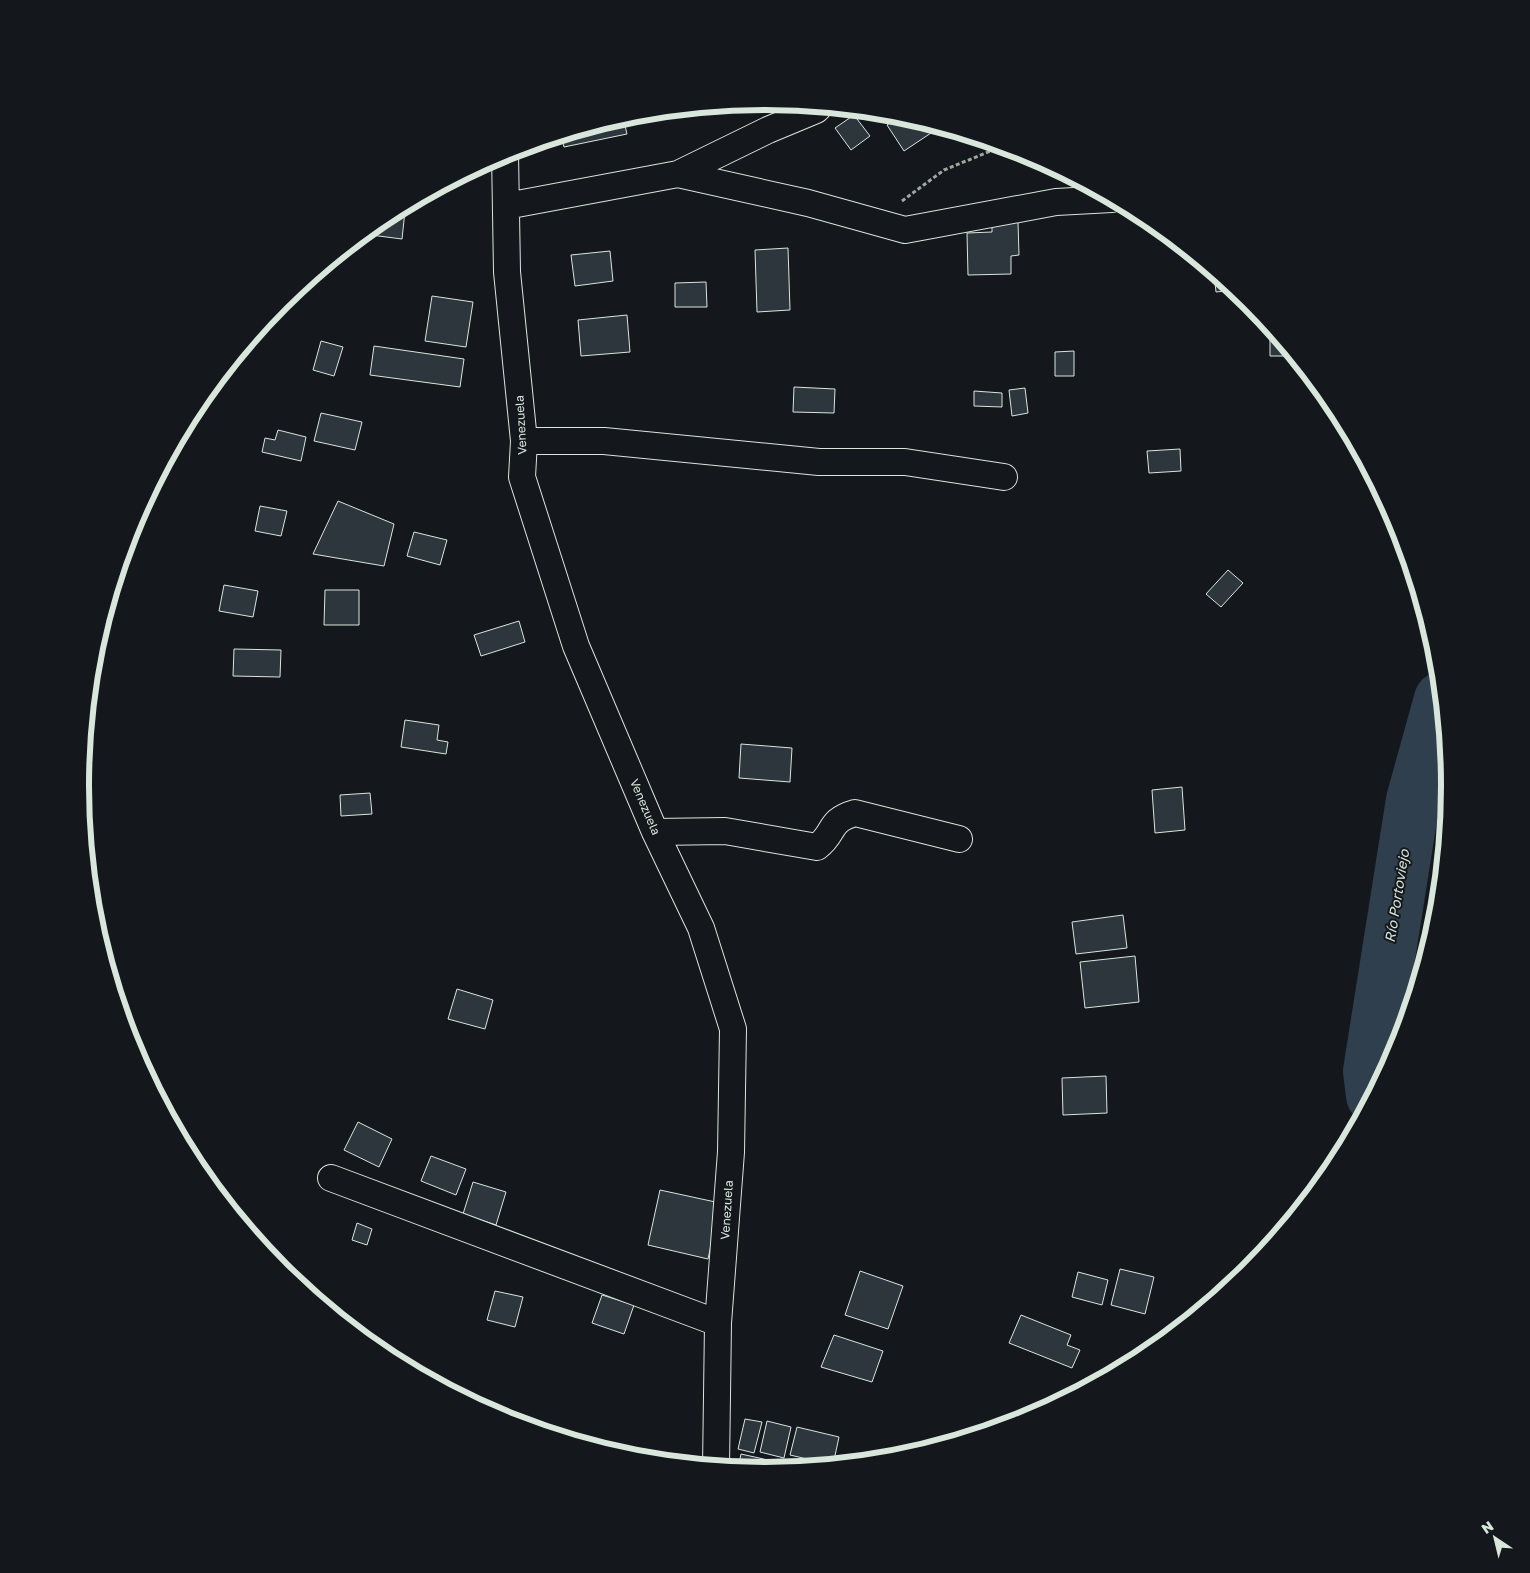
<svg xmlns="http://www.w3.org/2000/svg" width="1530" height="1573" font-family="'Golos Text',sans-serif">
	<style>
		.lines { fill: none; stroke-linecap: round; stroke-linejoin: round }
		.river { stroke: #2f3f4d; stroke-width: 54 }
		.building { fill: #2c363c; stroke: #d8e6dc }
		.minor-casing { stroke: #d8e6dc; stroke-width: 28 }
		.path { stroke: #9da8a2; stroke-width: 3; stroke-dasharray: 4 2.5; stroke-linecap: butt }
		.minor { stroke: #14181c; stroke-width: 26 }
		.labels { text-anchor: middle; stroke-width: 4; stroke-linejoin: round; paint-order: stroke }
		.street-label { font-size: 12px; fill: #d8e6dc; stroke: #14181c }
		.water-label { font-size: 14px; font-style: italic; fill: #d8e6dc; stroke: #14181c }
		.rim { fill: none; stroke: #d8e6dc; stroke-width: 6 }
	</style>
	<rect width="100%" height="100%" fill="#14181c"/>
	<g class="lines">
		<path class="river" d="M 1373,1096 L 1370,1071 L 1413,800 L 1441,699"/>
	</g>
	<path class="building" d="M 854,115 L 870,136 L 851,150 L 835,128 Z
		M 901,115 L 940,127 L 904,151 L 887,125 Z
		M 623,117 L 627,134 L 564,147 L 561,136 Z
		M 397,210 L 405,211 L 402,239 L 363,234 L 385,217 Z
		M 1018,222 L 1019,255 L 1011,256 L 1011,274 L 968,275 L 967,233 L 992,232 L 992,223 Z
		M 788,248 L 790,310 L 757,312 L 755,250 Z
		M 610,251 L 613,281 L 575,286 L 571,255 Z
		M 1214,273 L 1235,290 L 1216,292 Z
		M 706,282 L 707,307 L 675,307 L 675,283 Z
		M 1239,294 L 1250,302 L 1251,304 L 1240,305 Z
		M 432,296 L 473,302 L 466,347 L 425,341 Z
		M 627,315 L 630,352 L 581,356 L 578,320 Z
		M 1270,328 L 1293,356 L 1270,356 Z
		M 321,341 L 343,347 L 334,376 L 313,370 Z
		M 374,346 L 464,359 L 460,387 L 370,375 Z
		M 1074,351 L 1074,376 L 1055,376 L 1055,352 Z
		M 794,387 L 835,389 L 834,413 L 793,412 Z
		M 1025,388 L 1028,413 L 1012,416 L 1009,390 Z
		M 974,391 L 1002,393 L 1002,407 L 974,406 Z
		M 321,413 L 362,422 L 355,450 L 314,441 Z
		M 278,430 L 306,437 L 301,461 L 262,452 L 265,438 L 275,440 Z
		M 1180,449 L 1181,471 L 1149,473 L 1147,451 Z
		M 338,501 L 394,524 L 384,566 L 313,554 Z
		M 260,506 L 287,511 L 281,536 L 255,531 Z
		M 414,532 L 447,540 L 440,565 L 407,556 Z
		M 1228,570 L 1243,583 L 1221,607 L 1206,594 Z
		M 224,585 L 258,591 L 253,617 L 219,611 Z
		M 325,590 L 359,590 L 359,625 L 324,625 Z
		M 519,621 L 525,642 L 481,656 L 474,635 Z
		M 234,649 L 281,650 L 280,677 L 233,676 Z
		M 405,720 L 439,725 L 437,740 L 448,742 L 446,754 L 401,747 Z
		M 741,744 L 792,748 L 790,782 L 739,778 Z
		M 1182,787 L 1185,830 L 1155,833 L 1152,790 Z
		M 370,793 L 372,814 L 341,816 L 340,795 Z
		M 1123,915 L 1127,948 L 1076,954 L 1072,922 Z
		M 1135,956 L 1139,1002 L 1085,1008 L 1080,962 Z
		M 457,989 L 493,1000 L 485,1029 L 448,1019 Z
		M 1106,1076 L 1107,1113 L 1063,1115 L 1062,1078 Z
		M 358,1122 L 392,1139 L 379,1167 L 344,1150 Z
		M 431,1156 L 466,1169 L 456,1195 L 421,1181 Z
		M 473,1182 L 506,1192 L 496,1225 L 463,1214 Z
		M 660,1190 L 720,1203 L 708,1259 L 648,1245 Z
		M 357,1223 L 372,1229 L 367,1245 L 352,1240 Z
		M 1120,1269 L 1154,1277 L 1145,1314 L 1111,1305 Z
		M 860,1271 L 903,1286 L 888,1329 L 845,1315 Z
		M 1078,1272 L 1108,1280 L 1102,1305 L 1072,1297 Z
		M 495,1291 L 523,1297 L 515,1327 L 487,1320 Z
		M 602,1295 L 634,1305 L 624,1334 L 592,1323 Z
		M 1021,1315 L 1071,1335 L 1067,1345 L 1080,1350 L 1072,1368 L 1009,1343 Z
		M 834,1335 L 883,1351 L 872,1382 L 821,1367 Z
		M 490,1411 L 520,1419 L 519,1424 L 503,1419 Z
		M 745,1419 L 762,1422 L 754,1453 L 738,1449 Z
		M 767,1421 L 791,1427 L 784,1458 L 760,1452 Z
		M 797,1427 L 839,1437 L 833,1465 L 790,1455 Z
		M 741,1454 L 777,1462 L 775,1470 L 738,1469 Z"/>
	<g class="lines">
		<defs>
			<path id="minor" d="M 505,153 L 507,272 L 524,441 L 522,477 L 576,646 L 655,832 L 701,928 L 733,1029 L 731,1152 L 718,1323 L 716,1467
				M 678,174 L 808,203 L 905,230 L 1056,202 L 1112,199
				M 506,206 L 678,174 L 768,130 L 816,110 L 819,107
				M 524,441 L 604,441 L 819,462 L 905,462 L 1004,477
				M 655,832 L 725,831 L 817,847 C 836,833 827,821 855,813 L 959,839
				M 331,1178 L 718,1323"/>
		</defs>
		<use href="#minor" class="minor-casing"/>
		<path class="path" d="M 902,201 L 944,170 L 1003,146"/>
		<use href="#minor" class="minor"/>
	</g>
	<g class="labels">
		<g class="street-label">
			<text transform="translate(521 425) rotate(-93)" y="4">Venezuela</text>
			<text transform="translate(645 807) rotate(67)" y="4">Venezuela</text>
			<text transform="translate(727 1210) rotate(-86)" y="4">Venezuela</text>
		</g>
		<g class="water-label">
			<text transform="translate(1397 896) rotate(-81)" y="5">Río Portoviejo</text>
		</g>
	</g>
	<path d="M0 0H1530V1573H0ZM89 786a676 676 0 1 1 1352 0a676 676 0 1 1-1352 0Z" fill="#14181c" fill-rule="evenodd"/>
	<path class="rim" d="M89 786a676 676 0 1 1 1352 0a676 676 0 1 1-1352 0Z"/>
	<g transform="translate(1495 1538) rotate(325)" stroke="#14181c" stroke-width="4" paint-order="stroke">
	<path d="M0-4L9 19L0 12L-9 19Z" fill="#d8e6dc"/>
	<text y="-8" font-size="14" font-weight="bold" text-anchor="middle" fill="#d8e6dc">N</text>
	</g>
</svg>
